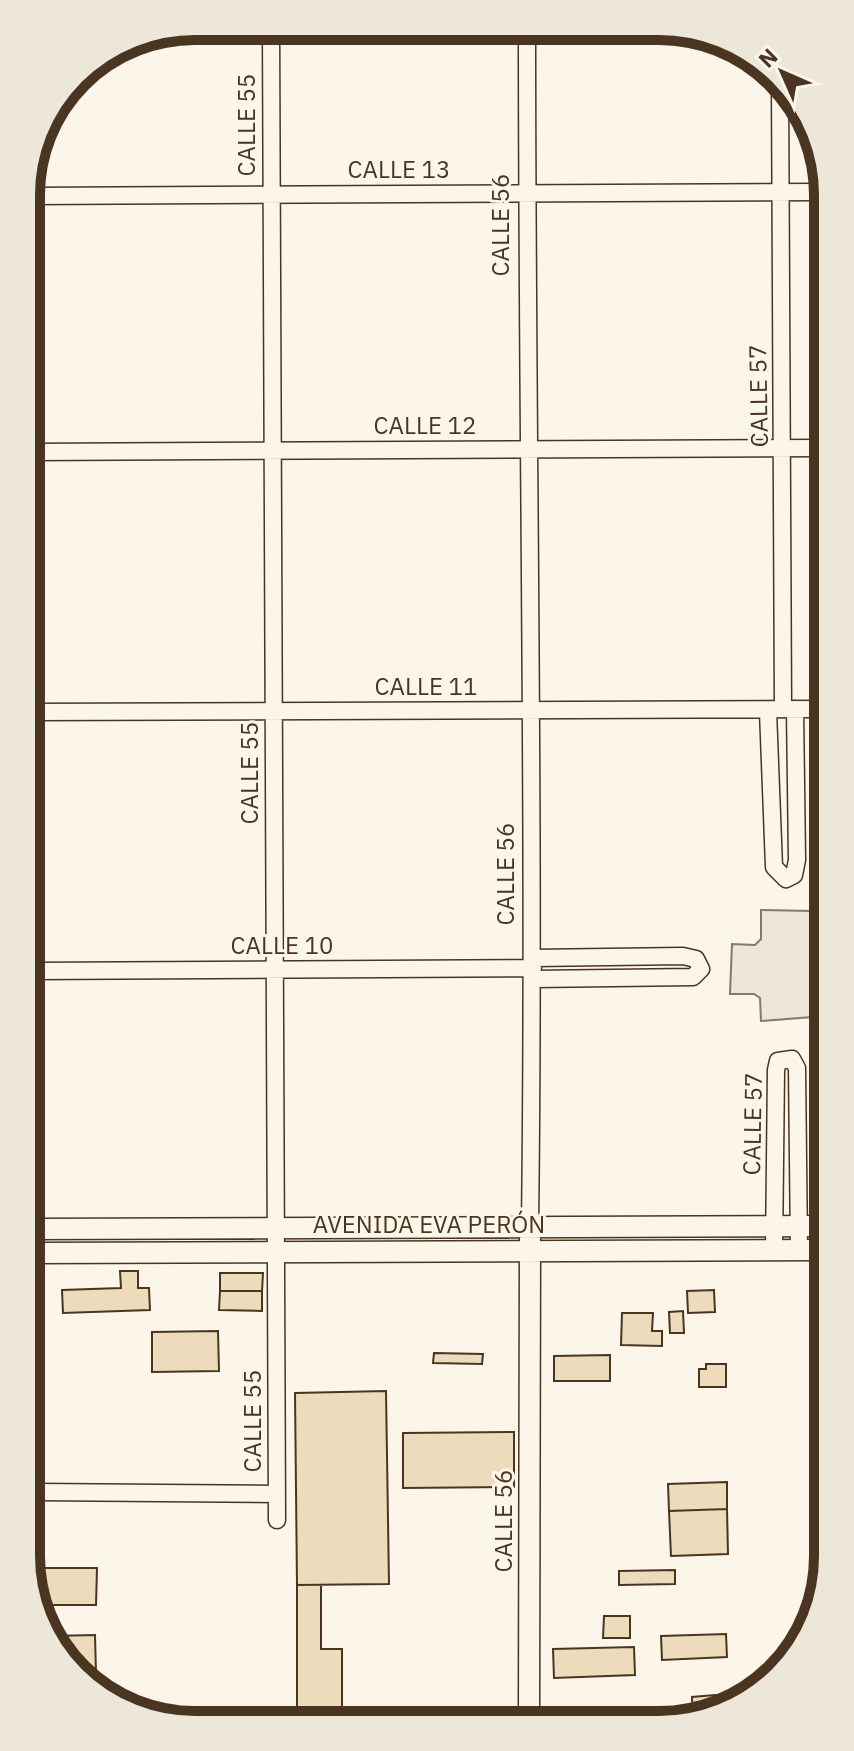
<svg xmlns="http://www.w3.org/2000/svg" width="854" height="1751" font-family="'IBM Plex Sans',sans-serif">
	<style>
		.green { fill: #ede6d9; stroke: #887966; stroke-width: 2 }
		.building { fill: #ecdcbc; stroke: #4a3520; stroke-width: 2 }
		.lines { fill: none; stroke-linecap: round; stroke-linejoin: round }
		.minor-casing { stroke: #4a3520; stroke-width: 19 }
		.major-casing { stroke: #4a3520; stroke-width: 23 }
		.minor { stroke: #fbf6e9; stroke-width: 16 }
		.major { stroke: #fbf6e9; stroke-width: 20 }
		.labels { text-anchor: middle; stroke-width: 6; stroke-linejoin: round; paint-order: stroke }
		.street-label { font-size: 24px; fill: #4a3520; stroke: #fbf6e9 }
		.rim { fill: none; stroke: #4a3520; stroke-width: 10 }
	</style>
	<rect width="100%" height="100%" fill="#fbf6e9"/>
	<path class="green" d="M 761,910 L 813,911 L 812,934 L 824,941 L 824,993 L 813,1002 L 812,1017 L 761,1021 L 760,998 L 754,994 L 730,994 L 732,944 L 755,945 L 761,939 Z"/>
	<path class="building" d="M 120,1271 L 138,1271 L 138,1288 L 149,1288 L 150,1310 L 63,1313 L 62,1290 L 121,1288 Z
		M 220,1273 L 263,1273 L 262,1291 L 220,1291 Z
		M 714,1290 L 715,1312 L 688,1313 L 687,1291 Z
		M 220,1291 L 262,1291 L 262,1311 L 219,1310 Z
		M 683,1311 L 684,1333 L 670,1333 L 669,1312 Z
		M 622,1313 L 653,1313 L 652,1331 L 662,1331 L 662,1346 L 621,1345 Z
		M 218,1331 L 219,1371 L 152,1372 L 152,1332 Z
		M 434,1353 L 483,1354 L 482,1364 L 433,1363 Z
		M 610,1355 L 610,1381 L 554,1381 L 554,1356 Z
		M 706,1364 L 726,1364 L 726,1387 L 699,1387 L 699,1369 L 706,1369 Z
		M 386,1391 L 389,1584 L 297,1585 L 295,1393 Z
		M 514,1432 L 514,1487 L 403,1488 L 403,1433 Z
		M 727,1482 L 727,1509 L 669,1511 L 668,1484 Z
		M 727,1509 L 728,1554 L 671,1556 L 669,1511 Z
		M 39,1568 L 97,1568 L 96,1605 L 39,1605 Z
		M 675,1570 L 675,1584 L 619,1585 L 619,1571 Z
		M 297,1585 L 321,1585 L 321,1649 L 342,1649 L 342,1720 L 297,1720 Z
		M 604,1616 L 630,1616 L 630,1638 L 603,1638 Z
		M 726,1634 L 727,1657 L 662,1660 L 661,1636 Z
		M 95,1635 L 96,1673 L 77,1673 L 52,1636 Z
		M 634,1647 L 635,1675 L 554,1678 L 553,1649 Z
		M 727,1694 L 727,1706 L 713,1716 L 693,1716 L 692,1697 Z"/>
	<g class="lines">
		<defs>
			<path id="minor" d="M 271,26 L 277,1520
				M 527,28 C 527,428 535,827 530,1227
				M 780,82 L 783,709
				M 28,196 L 819,192
				M 29,452 L 821,448
				M 768,711 L 774,867 L 786,879 L 794,875 L 797,860 L 795,709
				M 30,712 L 823,709
				M 32,971 L 533,968
				M 533,979 L 693,977 L 701,969 L 696,959 L 683,956 L 533,958
				M 774,1251 L 776,1070 L 778,1061 L 792,1059 L 797,1068 L 799,1250
				M 34,1492 L 277,1494"/>
			<path id="major" d="M 33,1229 L 826,1226
				M 33,1253 L 826,1250
				M 529,1719 L 530,1239"/>
		</defs>
		<use href="#minor" class="minor-casing"/>
		<use href="#major" class="major-casing"/>
		<use href="#minor" class="minor"/>
		<use href="#major" class="major"/>
	</g>
	<g class="labels">
		<g class="street-label">
			<text transform="translate(247 125) rotate(-90)" y="8">CALLE 55</text>
			<text x="399" y="178">CALLE 13</text>
			<text transform="translate(501 225) rotate(-90)" y="8">CALLE 56</text>
			<text transform="translate(759 396) rotate(-91)" y="8">CALLE 57</text>
			<text x="425" y="434">CALLE 12</text>
			<text x="426" y="695">CALLE 11</text>
			<text transform="translate(250 773) rotate(-90)" y="8">CALLE 55</text>
			<text transform="translate(506 874) rotate(-90)" y="8">CALLE 56</text>
			<text x="282" y="954">CALLE 10</text>
			<text transform="translate(753 1124) rotate(-89)" y="8">CALLE 57</text>
			<text x="429" y="1233">AVENIDA EVA PERÓN</text>
			<text transform="translate(253 1421) rotate(-90)" y="8">CALLE 55</text>
			<text transform="translate(504 1521) rotate(-90)" y="8">CALLE 56</text>
		</g>
	</g>
	<path d="M0 0H854V1751H0ZM195 40H659A155 155 0 0 1 814 195V1556A155 155 0 0 1 659 1711H195A155 155 0 0 1 40 1556V195A155 155 0 0 1 195 40Z" fill="#ede7d9" fill-rule="evenodd"/>
	<path class="rim" d="M195 40H659A155 155 0 0 1 814 195V1556A155 155 0 0 1 659 1711H195A155 155 0 0 1 40 1556V195A155 155 0 0 1 195 40Z"/>
	<g transform="translate(782 72) rotate(315)" stroke="#fbf6e9" stroke-width="6" paint-order="stroke">
	<path d="M0-6L14 30L0 20L-14 30Z" fill="#4a3520"/>
	<text y="-12" font-size="22" font-weight="bold" text-anchor="middle" fill="#4a3520">N</text>
	</g>
</svg>
